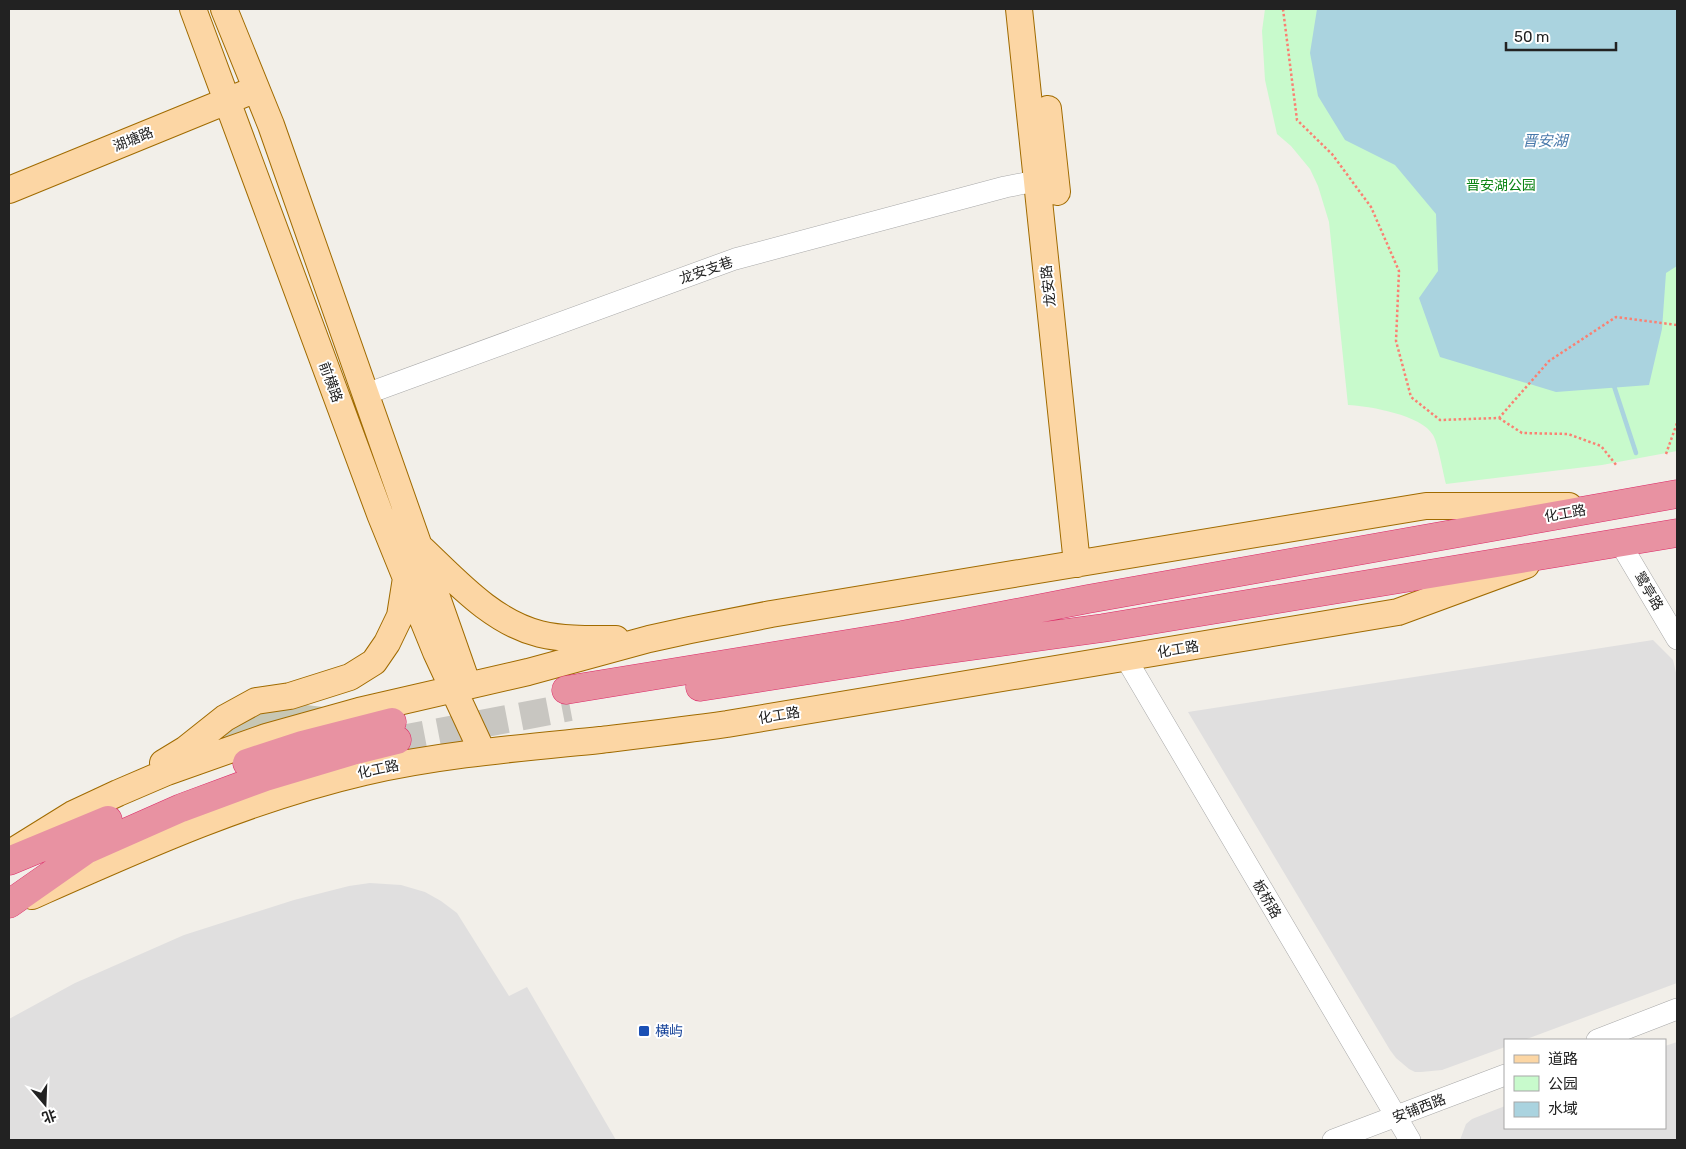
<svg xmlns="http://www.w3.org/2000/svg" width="1686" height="1149" font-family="Rubik,'Noto Sans SC',sans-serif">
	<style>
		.residential { fill: #e0dfdf }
		.construction { fill: #c7c7b4 }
		.park { fill: #c8facc }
		.water { fill: #aad3df }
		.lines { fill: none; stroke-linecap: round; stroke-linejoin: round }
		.stream { stroke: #aad3df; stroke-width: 4.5 }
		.highway-tunnel { stroke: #c8c6c1; stroke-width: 28; stroke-dasharray: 28 14; stroke-linecap: butt }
		.minor-casing { stroke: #a9a9a9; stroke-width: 22 }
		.major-casing { stroke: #a06b00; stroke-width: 28 }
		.highway-casing { stroke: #dc2a67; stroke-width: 29 }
		.path { stroke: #fa8072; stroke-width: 2.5; stroke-dasharray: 2.5 2.5; stroke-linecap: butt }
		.minor { stroke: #fff; stroke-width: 21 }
		.major { stroke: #fcd6a4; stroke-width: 26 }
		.highway { stroke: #e892a2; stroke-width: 28 }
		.transit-dot { fill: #1a4fb4; stroke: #fff; stroke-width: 2 }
		.labels { text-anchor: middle; stroke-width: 4; stroke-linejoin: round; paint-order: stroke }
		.street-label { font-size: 14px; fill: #222; stroke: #fff }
		.park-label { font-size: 14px; fill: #0c8416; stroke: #fff }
		.transit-label { font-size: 14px; fill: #164399; stroke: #fff; text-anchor: start }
		.water-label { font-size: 15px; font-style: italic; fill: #4a7aab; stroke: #fff }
	</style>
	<rect width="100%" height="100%" fill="#f2efe9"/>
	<path class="residential" d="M 1653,640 L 1673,660 L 1677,677 L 1677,983 L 1524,1040 L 1505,1040 L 1505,1047 L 1442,1070 L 1421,1072 L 1415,1072 L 1409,1069 L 1396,1058 L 1390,1050 L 1188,712 Z
		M 370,883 L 401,885 L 425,892 L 441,901 L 457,913 L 509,996 L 527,987 L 616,1140 L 9,1140 L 9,1019 L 75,983 L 184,935 L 294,900 L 349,886 Z
		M 1677,1042 L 1677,1140 L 1460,1140 L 1466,1124 L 1472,1119 L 1505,1106 L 1505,1128 L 1665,1128 L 1665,1046 Z"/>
	<path class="construction" d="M 289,703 L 332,708 L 185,758 L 228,725 Z"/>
	<path class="park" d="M 1265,9 L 1677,9 L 1677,451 L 1602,465 L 1446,484 C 1443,473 1438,443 1433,435 C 1422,415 1369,406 1348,405 L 1329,222 L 1318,186 L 1310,169 L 1291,146 L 1277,134 L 1265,80 L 1262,31 Z"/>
	<path class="water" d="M 1317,9 L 1677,9 L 1677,266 L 1666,273 L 1662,329 L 1649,385 L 1556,392 L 1440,357 L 1419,298 L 1438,271 L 1436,214 L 1395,165 L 1345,140 L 1318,96 L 1310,53 Z"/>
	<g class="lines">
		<path class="stream" d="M 1613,383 L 1636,453"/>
		<path class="highway-tunnel" d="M 397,740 L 570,707"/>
		<defs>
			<path id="minor" d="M 366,394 L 735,259 L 1005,187 L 1051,178
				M 1620,543 L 1677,639
				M 1125,657 L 1410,1140
				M 1597,1040 L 1677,1009
				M 1333,1140 L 1505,1075"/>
			<path id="major" d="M 193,9 L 380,514 L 436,652 L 482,751
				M 224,9 L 271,125 L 467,683
				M 1019,9 L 1077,564
				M 1048,109 L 1057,192
				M 9,190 L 244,94
				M 422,549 C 456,581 492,622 540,634 C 565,640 591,639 616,639
				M 163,763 L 186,749 L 225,718 L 256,701 L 290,696 L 350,677 L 374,662 L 387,643 L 400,616 L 406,578
				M 15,850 L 73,814 L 118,793 L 167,772 L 266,737 L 359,711 L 528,672 L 649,639 L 690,630 L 771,614 L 1426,506 L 1569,506
				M 32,896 C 140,848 248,799 364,772 C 442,754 521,748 600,740 C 642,735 685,730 727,724 L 1398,612 L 1526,565"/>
			<path id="highway" d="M 700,687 L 906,655 L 1103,628 L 1677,533
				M 566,690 L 902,635 L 1088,599 L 1677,494
				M 247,763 L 302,745 L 392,722
				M 9,861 L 108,820
				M 9,904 L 86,850 L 181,808 L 265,777 L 352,751 L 397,740"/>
		</defs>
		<use href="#minor" class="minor-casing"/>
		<use href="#major" class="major-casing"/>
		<use href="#highway" class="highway-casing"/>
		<path class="path" d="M 1283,9 L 1297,120 L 1332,154 L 1371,207 L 1399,271 L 1396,341 L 1411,397 L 1440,420 L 1499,418 L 1549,361 L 1616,317 L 1677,325
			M 1499,418 L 1522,433 L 1568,434 L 1601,446 L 1617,466
			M 1666,454 L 1677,423"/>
		<use href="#minor" class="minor"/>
		<use href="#major" class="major"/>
		<use href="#highway" class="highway"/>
	</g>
	<rect class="transit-dot" x="638" y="1025" width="12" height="12" rx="2.5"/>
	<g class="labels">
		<g class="street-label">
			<text transform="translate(133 139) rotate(-22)" y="5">湖塘路</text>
			<text transform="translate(706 270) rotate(-19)" y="5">龙安支巷</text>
			<text transform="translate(1048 286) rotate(-96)" y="5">龙安路</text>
			<text transform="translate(331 382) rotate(70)" y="5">前横路</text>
			<text transform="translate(1565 513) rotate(-10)" y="5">化工路</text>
			<text transform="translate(1649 591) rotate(59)" y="5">鹭亭路</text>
			<text transform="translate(1178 649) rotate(-9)" y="5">化工路</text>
			<text transform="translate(779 715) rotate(-9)" y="5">化工路</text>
			<text transform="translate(378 769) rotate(-12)" y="5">化工路</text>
			<text transform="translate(1267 899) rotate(60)" y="5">板桥路</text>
			<text transform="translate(1419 1108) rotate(-21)" y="5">安铺西路</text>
		</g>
		<g class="park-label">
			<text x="1501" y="190">晋安湖公园</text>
		</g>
		<g class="transit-label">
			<text x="655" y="1036">横屿</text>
		</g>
		<g class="water-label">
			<text x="1545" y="146">晋安湖</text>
		</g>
	</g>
	<rect width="1686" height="1149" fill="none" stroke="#222222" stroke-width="20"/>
	<rect x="1504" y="1039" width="162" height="90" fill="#ffffff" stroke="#a7a7a7"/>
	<rect x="1514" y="1055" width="25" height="8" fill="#fcd6a4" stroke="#a7a7a7"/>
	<text x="1548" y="1064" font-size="15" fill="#222222">道路</text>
	<rect x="1514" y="1076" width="25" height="15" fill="#c8facc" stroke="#a7a7a7"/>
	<text x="1548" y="1089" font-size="15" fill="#222222">公园</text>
	<rect x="1514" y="1102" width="25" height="15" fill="#aad3df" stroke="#a7a7a7"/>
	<text x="1548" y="1114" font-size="15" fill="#222222">水域</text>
	<g transform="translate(45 1104) rotate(161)" stroke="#ffffff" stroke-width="4" paint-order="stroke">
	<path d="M0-4L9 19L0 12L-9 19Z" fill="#222222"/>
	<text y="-8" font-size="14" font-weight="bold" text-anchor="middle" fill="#222222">北</text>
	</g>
	<path d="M1506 42v8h110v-8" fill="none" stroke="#222222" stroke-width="2.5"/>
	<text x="1514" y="42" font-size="15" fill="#222222" stroke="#ffffff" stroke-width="4" paint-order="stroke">50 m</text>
</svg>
